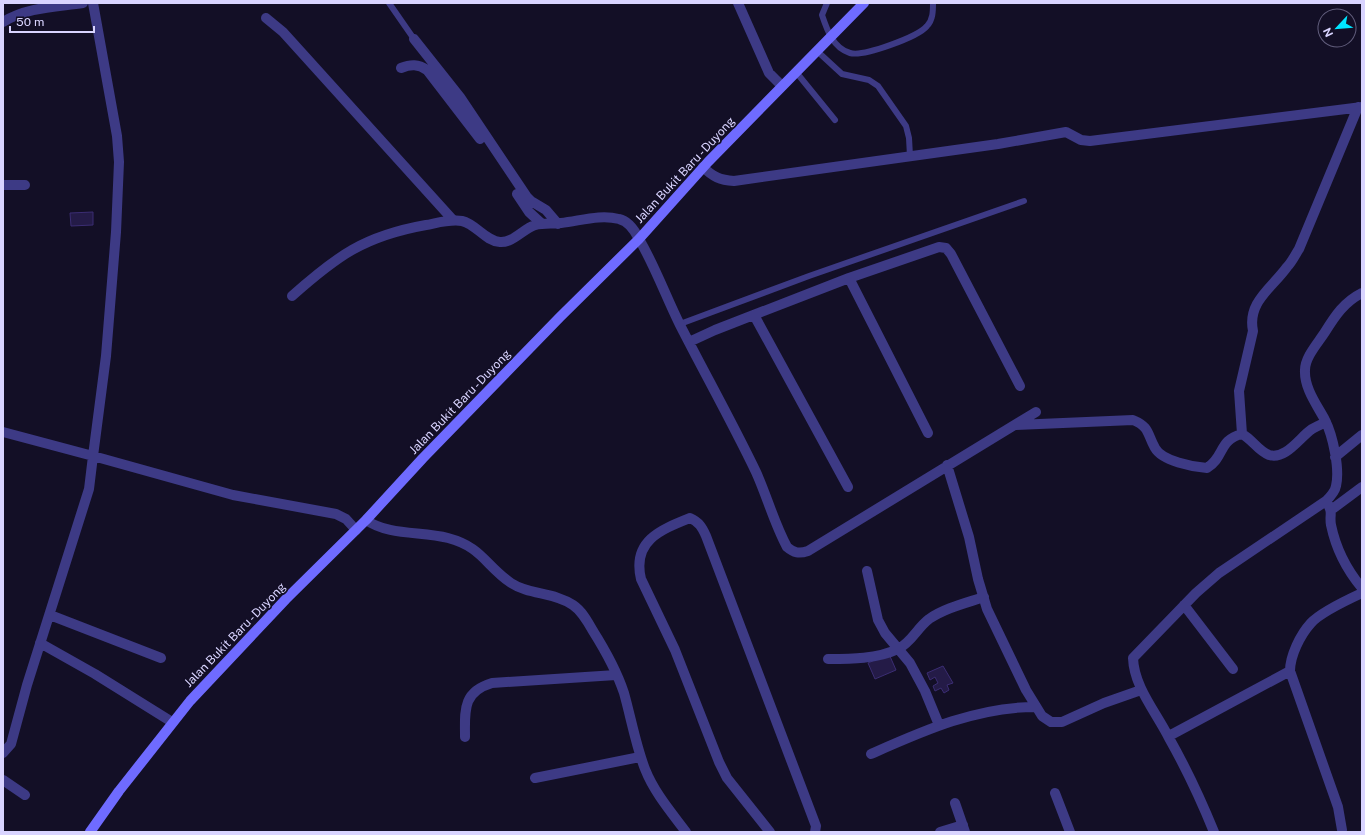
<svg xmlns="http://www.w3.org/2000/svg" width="1365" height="835" font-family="'Public Sans',sans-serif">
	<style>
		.building { fill: #241b47; stroke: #3b2d73 }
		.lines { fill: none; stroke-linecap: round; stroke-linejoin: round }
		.service { stroke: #3d3a85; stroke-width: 6 }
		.minor { stroke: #3d3a85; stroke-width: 10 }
		.secondary { stroke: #6f6bff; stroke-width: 10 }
		.labels { text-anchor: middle; stroke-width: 3.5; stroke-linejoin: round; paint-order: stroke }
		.street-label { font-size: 12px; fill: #d9d4ff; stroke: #130f26 }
	</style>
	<rect width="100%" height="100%" fill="#130f26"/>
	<path class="building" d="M 93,212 L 93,225 L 71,226 L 70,213 Z
		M 889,654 L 896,670 L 875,679 L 868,663 Z
		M 943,666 L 953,683 L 947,685 L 949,690 L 944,693 L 941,688 L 935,691 L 933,686 L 938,683 L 935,677 L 930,680 L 927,673 Z"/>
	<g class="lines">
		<path class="service" d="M 389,3 L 414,39
			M 827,3 L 822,15 C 827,30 833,48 850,53 C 863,57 918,37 927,26 C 933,20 933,11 933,3
			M 817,51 L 842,74 L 869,80 L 878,86 L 906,126 L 909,138 L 910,156
			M 796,72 L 835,120
			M 680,324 L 809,276 L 1024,201"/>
		<path class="minor" d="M 93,3 L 117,136 L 119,162 L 116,232 L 106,356 L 93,456 L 233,495 L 336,514 L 346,519 L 356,530
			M 738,3 L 769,73 L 782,86
			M 266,18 L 283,32 L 453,220
			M 3,22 C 27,7 56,7 83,3
			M 414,39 L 460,97 L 527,197 L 531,201 L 546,210 L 558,224
			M 401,68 C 411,64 418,64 427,70 L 480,139
			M 703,167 C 713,177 720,180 734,181 L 998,144 L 1066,132 L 1081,140 L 1090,141 L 1362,107
			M 3,185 L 25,185
			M 517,194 L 529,212 L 542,224
			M 849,278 L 928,433
			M 292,296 C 337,256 364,236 426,225 C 437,223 450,219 462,221 C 476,224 485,241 500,242 C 513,243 523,229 535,225 C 544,223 552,224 561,223 C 580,221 600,214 619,219 C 629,221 635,231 639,239 C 655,266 666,297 680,325 C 705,374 732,422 756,472 C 767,496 774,523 787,547 C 794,553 799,554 808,551 L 1036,412
			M 754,315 L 848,487
			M 689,342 L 715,330 L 849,278 L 939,247 L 946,248 L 951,254 L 1020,386
			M 1015,425 L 1133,420 C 1150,427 1147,434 1155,448 C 1162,461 1193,467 1207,468 C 1225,457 1218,440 1242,434 C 1252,439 1258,451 1269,455 C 1286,460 1300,437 1312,429 C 1317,426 1322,424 1326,422
			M 3,432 L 93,456 L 89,489 L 27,685 L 11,744 L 3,753
			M 1242,434 L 1239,391 L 1253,331 C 1247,302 1272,288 1287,267 C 1292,262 1295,255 1299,249 L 1358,107
			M 1335,457 L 1362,435
			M 947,465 L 969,537 L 978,579 L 987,609 L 1026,690 L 1042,716 L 1051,722 L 1062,722 L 1104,703 L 1141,690
			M 1326,501 C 1334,514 1329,513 1331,525 C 1336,549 1346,569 1362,588
			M 1331,510 L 1362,487
			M 366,520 C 389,536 421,531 448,538 C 482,547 485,565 511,583 C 529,595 554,592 573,605 C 582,611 588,622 593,631 C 605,650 617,672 624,693 C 631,718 636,746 645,769 C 654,792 671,812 686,832
			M 867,571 L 878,620 L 885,633 L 910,663 L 925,691 L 939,725
			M 1184,605 L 1233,669
			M 50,615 L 161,658
			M 40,643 L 95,674 L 172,722
			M 828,659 C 851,659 877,659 898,649 C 912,642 917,628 929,619 C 945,608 966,603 984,597
			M 1169,736 L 1290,671
			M 465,737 C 465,711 462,692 492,683 L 616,675
			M 871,754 C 923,731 976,707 1035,707
			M 535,778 L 640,757
			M 3,780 L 25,795
			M 1055,793 L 1070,832
			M 955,803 L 965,832
			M 1342,830 L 1338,807 L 1290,671 C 1290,656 1300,635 1311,623 C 1320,613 1349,599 1362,593
			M 770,832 L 727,778 L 719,762 L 675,650 L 641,579 C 632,541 660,530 690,518 C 699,522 702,527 706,536 L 816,826 L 815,832
			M 940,832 L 963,825
			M 1214,832 C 1201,800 1186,768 1169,738 C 1156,712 1134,687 1133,658 L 1196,593 L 1219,573 L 1326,501 C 1330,497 1335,492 1336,486 C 1340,469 1333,436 1325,420 C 1317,405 1304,388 1305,370 C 1305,357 1318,343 1325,332 C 1335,316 1344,302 1362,293"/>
		<path class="secondary" d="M 90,832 L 119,791 L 190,701 L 286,599 L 366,520 L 423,458 L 560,317 L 639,239 L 708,162 L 864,3"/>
	</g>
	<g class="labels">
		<g class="street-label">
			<text transform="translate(685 170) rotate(-47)" y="4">Jalan Bukit Baru - Duyong</text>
			<text transform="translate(460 402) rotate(-46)" y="4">Jalan Bukit Baru - Duyong</text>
			<text transform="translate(235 635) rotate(-46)" y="4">Jalan Bukit Baru - Duyong</text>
		</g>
	</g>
	<rect width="1365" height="835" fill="none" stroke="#d9d4ff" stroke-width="8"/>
	<g transform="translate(1337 28) rotate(244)"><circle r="19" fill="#130f26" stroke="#625e7d"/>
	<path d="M0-3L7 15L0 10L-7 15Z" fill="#00e5ff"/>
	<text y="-6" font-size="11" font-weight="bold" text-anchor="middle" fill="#d9d4ff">N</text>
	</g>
	<path d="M10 26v6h84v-6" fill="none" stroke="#d9d4ff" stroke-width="2"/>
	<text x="16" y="26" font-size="12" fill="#d9d4ff" stroke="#130f26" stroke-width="3" paint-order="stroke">50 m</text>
</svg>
